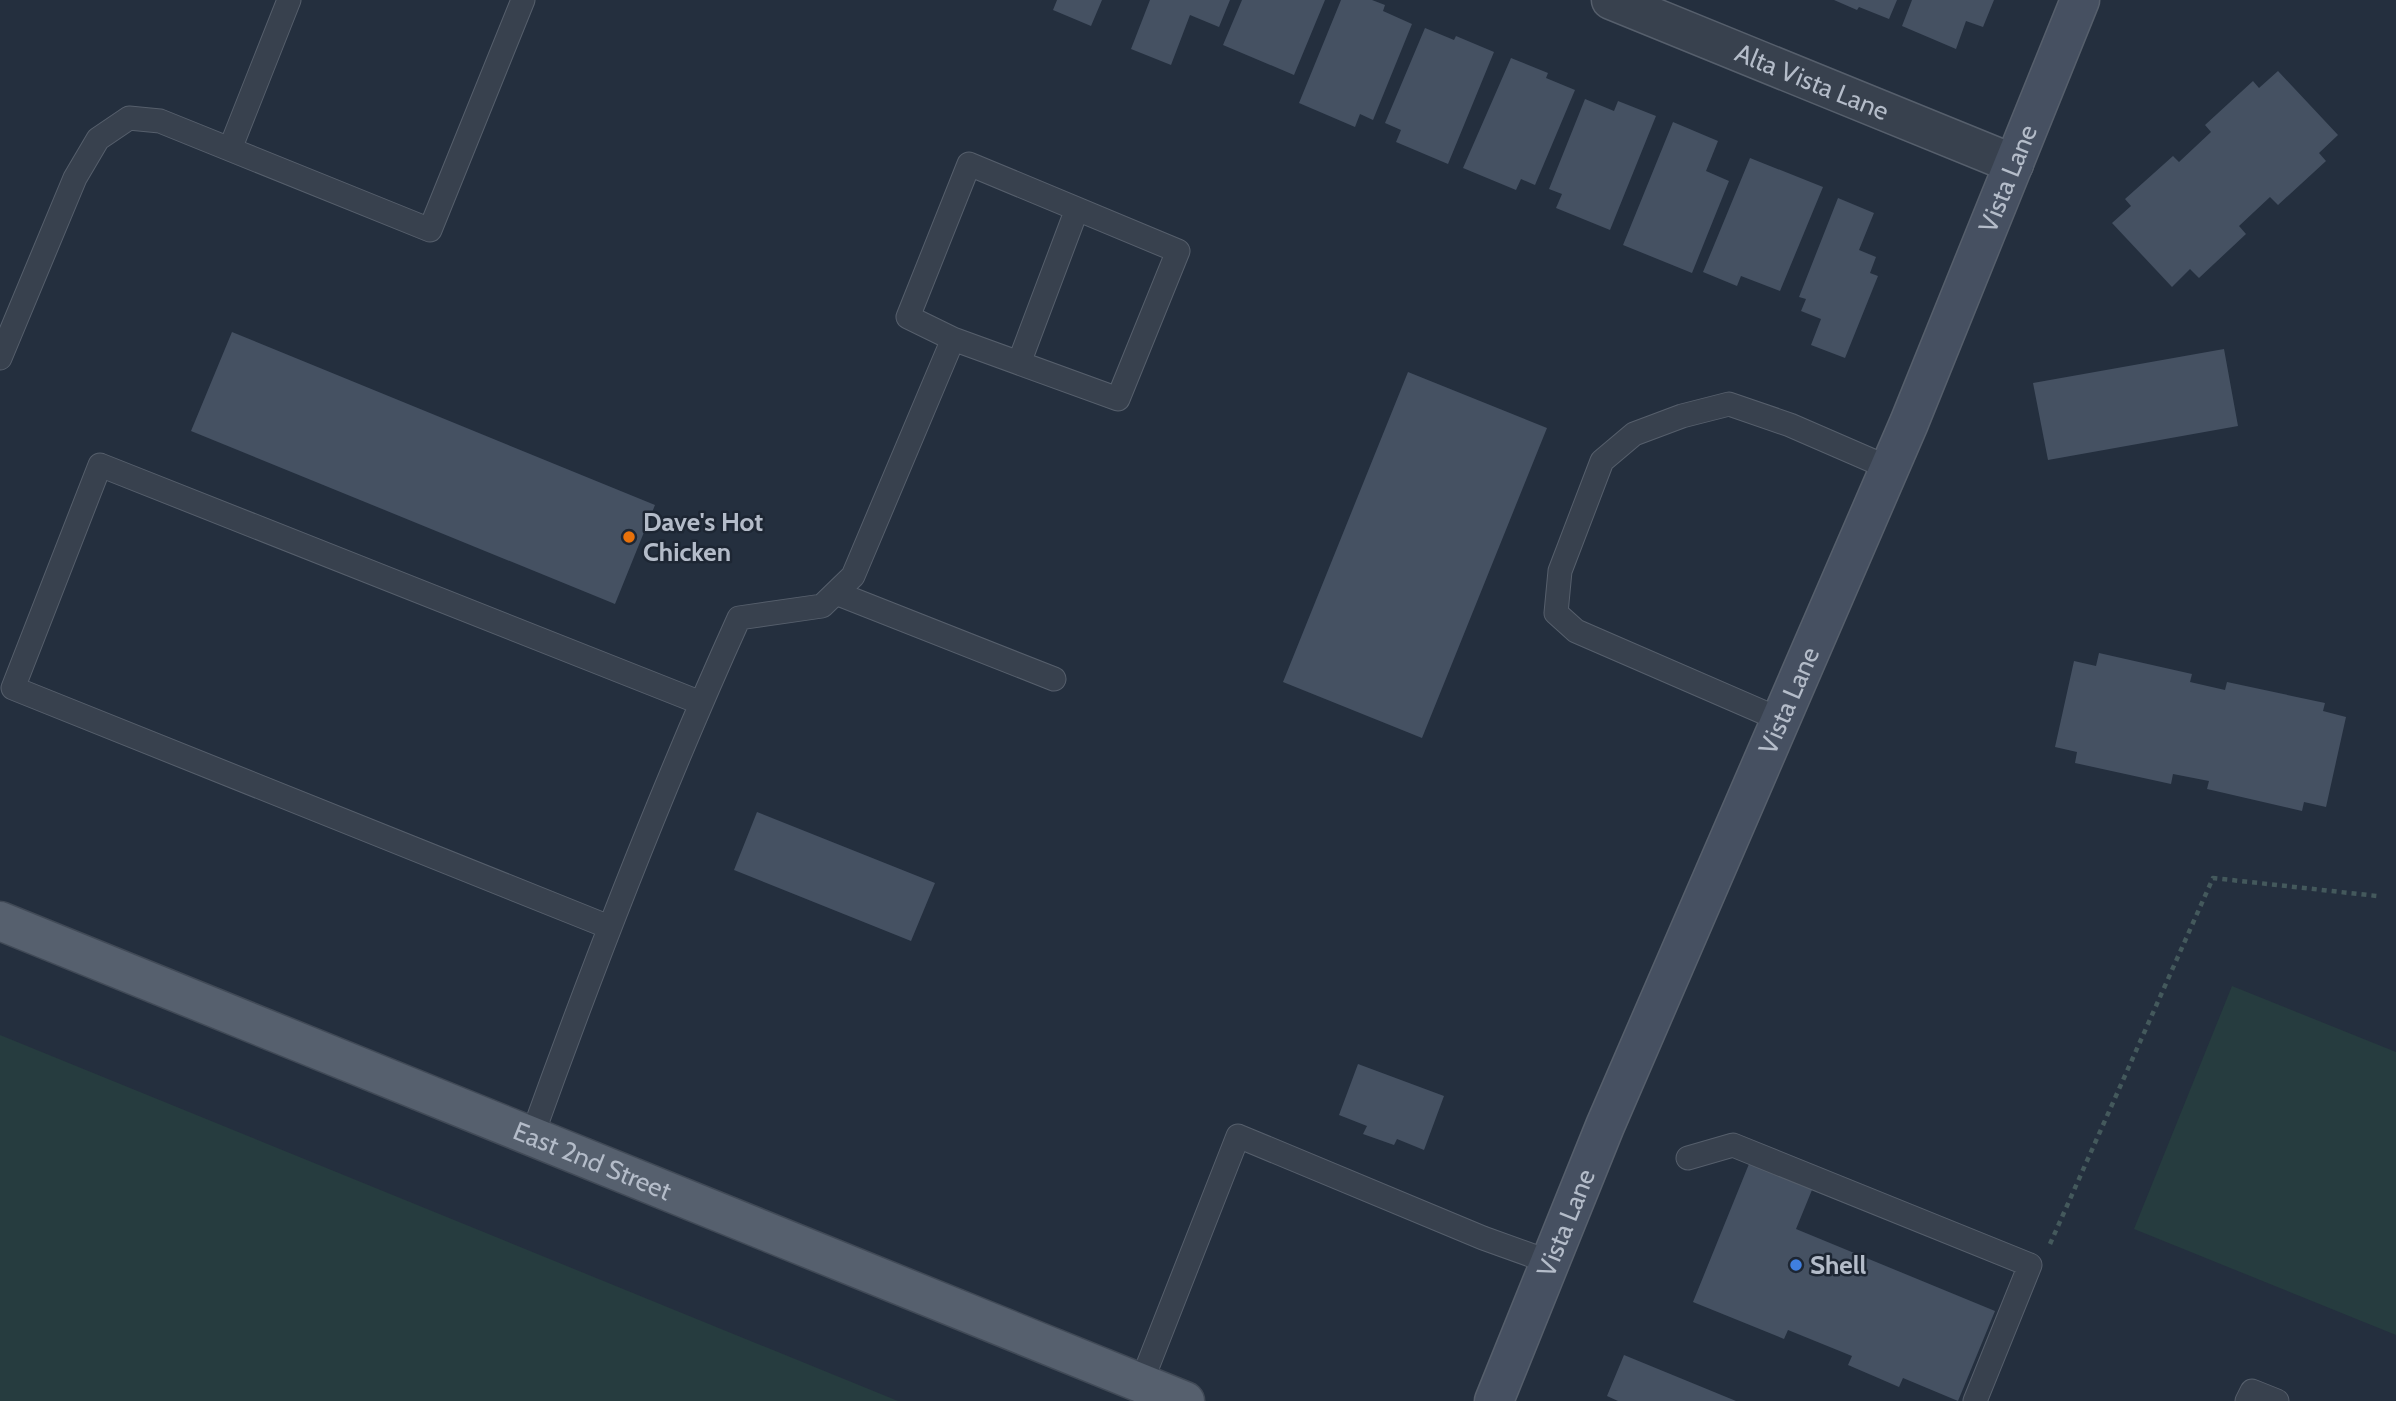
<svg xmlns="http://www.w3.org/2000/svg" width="2396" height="1401" font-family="Cabin,sans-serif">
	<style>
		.green { fill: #263c3f }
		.building { fill: #455162 }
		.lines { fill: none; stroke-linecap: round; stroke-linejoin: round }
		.lane-casing { stroke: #565f6c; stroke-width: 25 }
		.street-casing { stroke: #565f6c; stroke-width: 41 }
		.secondary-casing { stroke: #565f6c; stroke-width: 41 }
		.primary-casing { stroke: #414a57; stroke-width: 41 }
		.path { stroke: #44595c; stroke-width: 4.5; stroke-dasharray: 5 5; stroke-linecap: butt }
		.lane { stroke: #38414e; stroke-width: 23 }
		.street { stroke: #38414e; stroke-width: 38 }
		.secondary { stroke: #465061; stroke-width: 38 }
		.primary { stroke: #56606e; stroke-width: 38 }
		.food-dot { fill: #e8710a; stroke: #1d2633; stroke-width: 2.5 }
		.shop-dot { fill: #3f7fe0; stroke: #1d2633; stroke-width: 2.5 }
		.labels { text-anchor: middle; stroke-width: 5; stroke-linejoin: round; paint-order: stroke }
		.street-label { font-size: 26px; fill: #b4bcc9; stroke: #1d2633 }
		.poi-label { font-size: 26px; font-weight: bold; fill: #b4bcc9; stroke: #1d2633; text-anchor: start }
	</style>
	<rect width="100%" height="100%" fill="#242f3e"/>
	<path class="green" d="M 2232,986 L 2396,1052 L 2396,1335 L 2134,1229 Z
		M 0,1035 L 898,1401 L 0,1401 Z"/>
	<path class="building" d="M 1057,0 L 1102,0 L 1091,26 L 1053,10 Z
		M 1150,0 L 1230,0 L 1219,27 L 1190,15 L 1171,65 L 1131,49 Z
		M 1242,0 L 1325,0 L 1294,75 L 1223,45 Z
		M 1341,0 L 1372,0 L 1385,5 L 1383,11 L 1412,24 L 1373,120 L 1360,114 L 1355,127 L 1299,103 Z
		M 1834,0 L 1897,0 L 1889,19 L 1859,7 L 1857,10 Z
		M 1912,0 L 1994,0 L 1983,27 L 1966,21 L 1956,49 L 1902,26 Z
		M 1425,28 L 1454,40 L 1456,36 L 1494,52 L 1448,164 L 1396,142 L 1401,130 L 1385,123 Z
		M 1511,58 L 1548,73 L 1546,78 L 1575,90 L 1535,185 L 1521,179 L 1516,190 L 1463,168 Z
		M 2278,71 L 2338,135 L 2319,153 L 2326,161 L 2278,205 L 2270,197 L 2239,226 L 2246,234 L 2199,278 L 2190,269 L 2172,287 L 2112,223 L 2131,206 L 2125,199 L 2173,156 L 2179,162 L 2211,132 L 2205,125 L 2253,81 L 2259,88 Z
		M 1585,99 L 1614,111 L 1618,101 L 1656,116 L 1610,230 L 1556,208 L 1562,194 L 1549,189 Z
		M 1673,122 L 1718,141 L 1706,171 L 1729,181 L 1692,273 L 1623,245 Z
		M 1750,158 L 1823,187 L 1780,291 L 1741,276 L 1737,286 L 1703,272 Z
		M 1838,198 L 1874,213 L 1859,250 L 1876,257 L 1870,273 L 1878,276 L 1845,358 L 1811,345 L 1821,319 L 1801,311 L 1806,299 L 1799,297 Z
		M 232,332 L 655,505 L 615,604 L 191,431 Z
		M 2224,349 L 2238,426 L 2048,460 L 2033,383 Z
		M 1408,372 L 1547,428 L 1422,738 L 1283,682 Z
		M 2099,653 L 2192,674 L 2190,682 L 2225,690 L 2227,682 L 2325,703 L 2323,711 L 2346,717 L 2326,807 L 2304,802 L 2302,811 L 2207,789 L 2209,781 L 2173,774 L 2171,784 L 2075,763 L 2077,752 L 2055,747 L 2074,661 L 2096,666 Z
		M 757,812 L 935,883 L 911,941 L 734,870 Z
		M 1358,1064 L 1444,1096 L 1424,1150 L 1397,1139 L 1394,1145 L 1363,1134 L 1367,1126 L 1339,1115 Z
		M 1751,1159 L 1814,1185 L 1796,1229 L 1995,1311 L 1958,1401 L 1903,1378 L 1899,1387 L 1848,1365 L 1852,1356 L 1788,1330 L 1784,1339 L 1693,1302 Z
		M 1624,1355 L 1736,1401 L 1618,1401 L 1607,1396 Z"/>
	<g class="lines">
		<defs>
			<path id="lane" d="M 230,149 L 289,0
				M 0,358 L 75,178 L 98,139 L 129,118 L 160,121 L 430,230 L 523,0
				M 1019,363 L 1077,209
				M 836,593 L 1054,679
				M 1781,720 L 1576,631 L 1556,613 L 1560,571 L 1602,461 L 1634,434 L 1682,416 L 1729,404 L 1790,425 L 1889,468
				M 609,927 L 13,688 L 100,465 L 701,703
				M 532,1136 C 595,961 662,788 739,618 L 822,606 L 853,576 L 953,339 L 908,317 L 969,164 L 1178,251 L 1118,399 L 953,339
				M 1688,1158 L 1733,1145 L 2030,1265 L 1975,1401
				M 1141,1383 L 1238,1136 L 1483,1238 L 1550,1262
				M 2247,1401 L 2252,1391 L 2277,1401"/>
			<g id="street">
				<path id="s1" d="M 1611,0 L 2014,164"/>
			</g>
			<g id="secondary">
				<path id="s2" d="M 1494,1401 L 1605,1126 L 1909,423 L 2080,0"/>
			</g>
			<g id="primary">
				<path id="s3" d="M 0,921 L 1185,1401"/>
			</g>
		</defs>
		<use href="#lane" class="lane-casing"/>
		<use href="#street" class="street-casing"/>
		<use href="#secondary" class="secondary-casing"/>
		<use href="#primary" class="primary-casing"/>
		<path class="path" d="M 2050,1244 L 2213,878 L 2377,896"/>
		<use href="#lane" class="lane"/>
		<use href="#street" class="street"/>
		<use href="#secondary" class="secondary"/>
		<use href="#primary" class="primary"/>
	</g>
	<circle class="food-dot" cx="629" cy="537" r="7"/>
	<circle class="shop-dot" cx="1796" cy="1265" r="7"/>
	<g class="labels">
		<g class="street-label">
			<text dy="9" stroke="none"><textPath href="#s1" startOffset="217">Alta Vista Lane</textPath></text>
			<text dy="9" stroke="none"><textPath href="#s2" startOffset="1326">Vista Lane</textPath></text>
			<text dy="9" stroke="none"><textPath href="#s2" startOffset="760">Vista Lane</textPath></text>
			<text dy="9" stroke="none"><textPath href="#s3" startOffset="639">East 2nd Street</textPath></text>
			<text dy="9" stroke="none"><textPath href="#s2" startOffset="192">Vista Lane</textPath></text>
		</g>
		<g class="poi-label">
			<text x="643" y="531">Dave's Hot<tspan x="643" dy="30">Chicken</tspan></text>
			<text x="1810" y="1274">Shell</text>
		</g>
	</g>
</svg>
